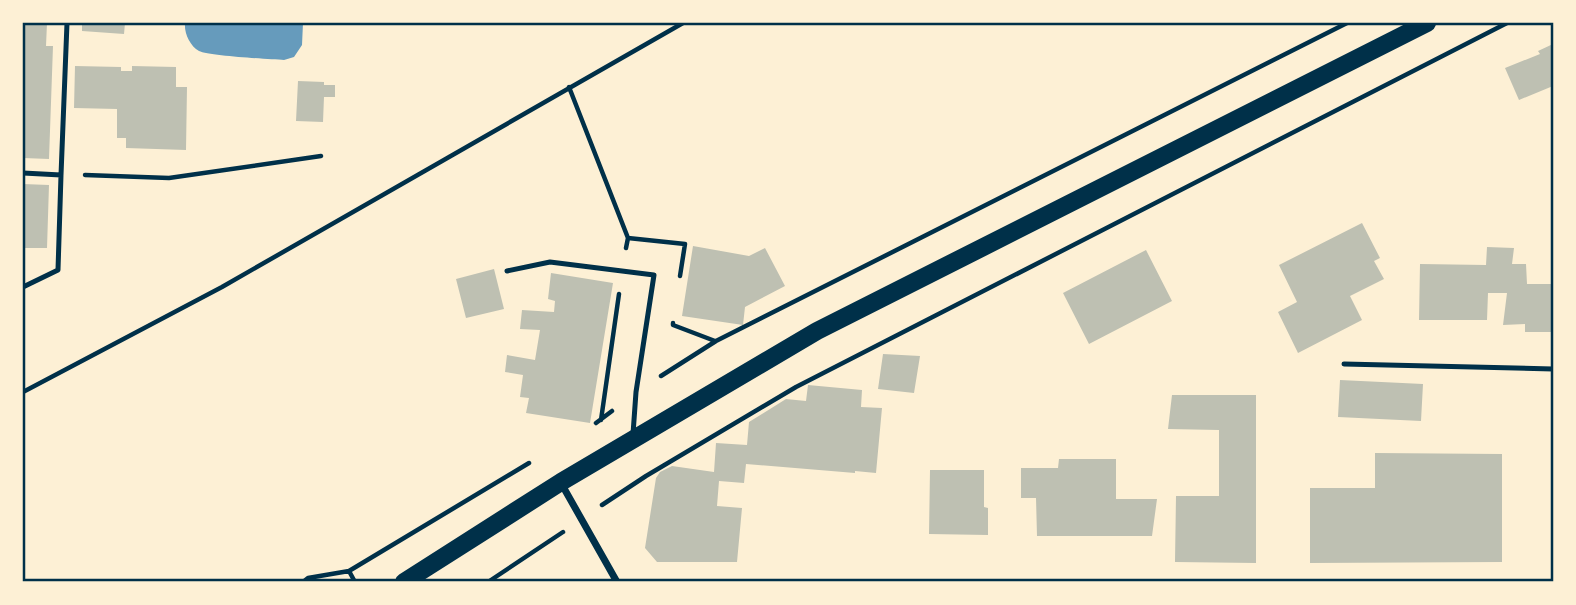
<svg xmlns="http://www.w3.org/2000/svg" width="1576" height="605" font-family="Barlow,sans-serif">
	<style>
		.water { fill: #669bbc }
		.building { fill: #bec0b2 }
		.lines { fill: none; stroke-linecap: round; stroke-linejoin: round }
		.path { stroke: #003049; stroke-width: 4.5 }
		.service { stroke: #003049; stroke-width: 5 }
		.minor { stroke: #003049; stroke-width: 7 }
		.primary { stroke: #003049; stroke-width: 18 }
		.neatline { fill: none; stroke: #003049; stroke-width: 2.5 }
	</style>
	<rect width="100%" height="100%" fill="#fdf0d5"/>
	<path class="water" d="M 185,23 L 303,23 L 302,45 L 294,57 L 284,60 C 269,59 209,56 199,51 C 190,46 184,33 185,23 Z"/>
	<path class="building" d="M 23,23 L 47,23 L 46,46 L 53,46 L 49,159 L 23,158 Z
		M 82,23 L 125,23 L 124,34 L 82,31 Z
		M 1553,44 L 1553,86 L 1519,100 L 1505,68 L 1540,54 L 1538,51 Z
		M 75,66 L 121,67 L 121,71 L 132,71 L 132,66 L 176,67 L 176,87 L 187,87 L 186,150 L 126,148 L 126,138 L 117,138 L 117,109 L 74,108 Z
		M 298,81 L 324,82 L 324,85 L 335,85 L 335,97 L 324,97 L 323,122 L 296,121 Z
		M 23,184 L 49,185 L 47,248 L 23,248 Z
		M 1362,223 L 1380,258 L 1374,261 L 1384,279 L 1350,296 L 1362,320 L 1298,353 L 1278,312 L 1297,302 L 1279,265 Z
		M 693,246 L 749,256 L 765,248 L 785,286 L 745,307 L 743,325 L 682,316 Z
		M 1487,247 L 1514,248 L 1512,264 L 1526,264 L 1527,284 L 1553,284 L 1553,332 L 1525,332 L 1525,324 L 1503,325 L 1507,293 L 1488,293 L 1487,320 L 1419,320 L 1420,264 L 1486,265 Z
		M 1146,250 L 1172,301 L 1089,344 L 1063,293 Z
		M 494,269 L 504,309 L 466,318 L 456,279 Z
		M 551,273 L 613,283 L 590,423 L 526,413 L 529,398 L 520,397 L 523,375 L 505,372 L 507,355 L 535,360 L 540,330 L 520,329 L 522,310 L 554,312 L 555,301 L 548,299 Z
		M 883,354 L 920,356 L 914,393 L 878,389 Z
		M 1340,380 L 1423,384 L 1421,421 L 1338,417 Z
		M 808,385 L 862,390 L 861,407 L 882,408 L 876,473 L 855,471 L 855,473 L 746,464 L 744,483 L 719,481 L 717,506 L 742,508 L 737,562 L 657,562 L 645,548 L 656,478 L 660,472 L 672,466 L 714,472 L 716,443 L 747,445 L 749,422 L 786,399 L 806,401 Z
		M 1172,395 L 1256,395 L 1256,563 L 1175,562 L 1176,496 L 1219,496 L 1219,430 L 1168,429 Z
		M 1375,453 L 1502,454 L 1502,562 L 1310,563 L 1310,488 L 1375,488 Z
		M 1059,459 L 1116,459 L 1116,499 L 1157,499 L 1152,536 L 1037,536 L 1036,498 L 1021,498 L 1021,468 L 1058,468 Z
		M 930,470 L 984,470 L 984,507 L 988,508 L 988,535 L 929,534 Z"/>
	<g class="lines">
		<path class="path" d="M 569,87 L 628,238
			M 85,175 L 169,178 L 321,156
			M 626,248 L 628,238 L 685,244 L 680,276
			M 673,323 L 673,325 L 715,341
			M 661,376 L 716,341 L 1347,23
			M 23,392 L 222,287 L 683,23
			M 601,420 L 619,294
			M 596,423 L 612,411
			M 602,505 L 646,476 L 796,387 L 1507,23
			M 349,571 L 529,463
			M 303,582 L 308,578 L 349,571 L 355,582
			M 488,582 L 563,532"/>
		<path class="service" d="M 23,173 L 61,175 L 67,23
			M 507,271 L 550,262 L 654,275 L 636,392 L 633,434
			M 23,287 L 58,270 L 61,175
			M 1344,364 L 1553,369"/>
		<path class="minor" d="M 561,483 L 617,582"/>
		<path class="primary" d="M 404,582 L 561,482 L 817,331 L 1427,23"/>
	</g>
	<rect width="1576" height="605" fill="none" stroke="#fdf0d5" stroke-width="49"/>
	<rect x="24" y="24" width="1528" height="556" class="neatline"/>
</svg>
